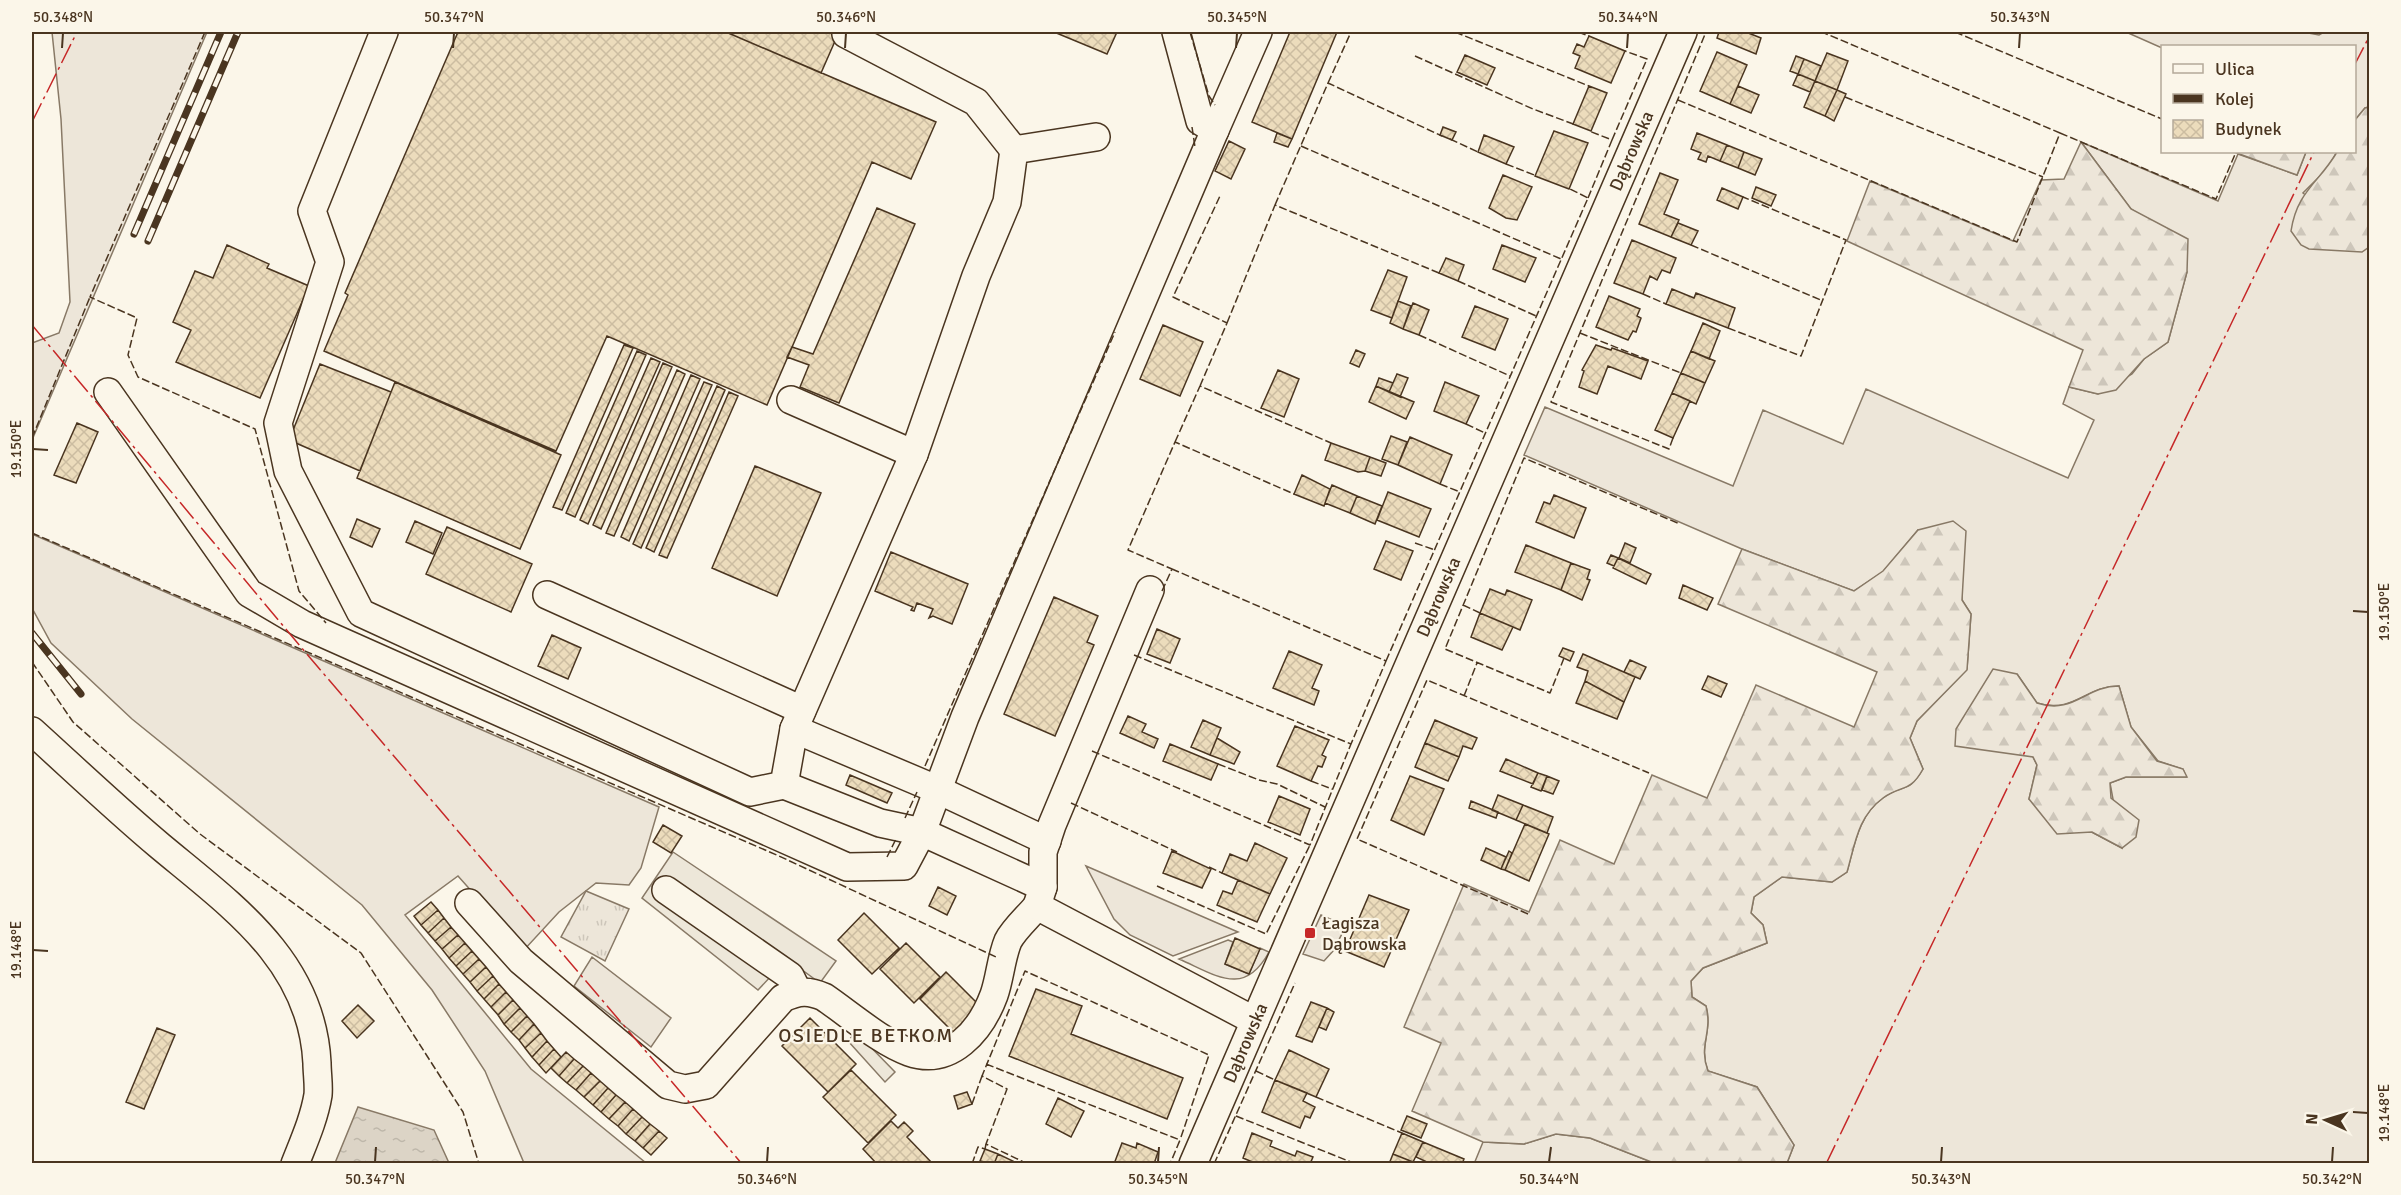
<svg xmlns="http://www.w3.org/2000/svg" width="2401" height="1195" font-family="Signika,sans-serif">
  <defs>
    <pattern id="forest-firs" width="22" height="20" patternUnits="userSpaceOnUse" patternTransform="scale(1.5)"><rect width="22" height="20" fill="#ede6d9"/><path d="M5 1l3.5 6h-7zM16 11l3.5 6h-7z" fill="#cdc6ba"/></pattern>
    <pattern id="park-tufts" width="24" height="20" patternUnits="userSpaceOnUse" patternTransform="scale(1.5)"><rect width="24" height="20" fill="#ede6d9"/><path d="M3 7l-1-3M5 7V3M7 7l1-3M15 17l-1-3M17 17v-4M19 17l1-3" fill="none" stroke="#cdc6ba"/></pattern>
    <pattern id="water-ripples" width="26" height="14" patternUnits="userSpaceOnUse" patternTransform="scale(1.5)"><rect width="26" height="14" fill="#dcd4c6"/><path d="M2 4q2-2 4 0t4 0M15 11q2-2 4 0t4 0" fill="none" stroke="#beb7aa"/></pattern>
    <pattern id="building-cross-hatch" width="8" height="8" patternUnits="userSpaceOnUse" patternTransform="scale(1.5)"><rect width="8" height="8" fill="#ecdcbc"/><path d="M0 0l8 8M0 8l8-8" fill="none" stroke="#ccbda1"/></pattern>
  </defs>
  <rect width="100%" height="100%" fill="#fbf6e9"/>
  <!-- grass -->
  <path fill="#ede6d9" stroke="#887966" stroke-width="1.5" fill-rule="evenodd" d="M52,32H207L32,440V343L59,333L70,302L61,119Z
    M2126,32H2303L2319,35L2324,32H2369V107L2365,108L2355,120L2354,46L2162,48Z
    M2081,142L2218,201L2238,154L2297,175L2306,152H2337L2327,169L2303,193L2369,246V1163H1787L1794,1145L1757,1087L1708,1071C1698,1045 1713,1033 1706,1006L1692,997L1691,981L1703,968L1767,943L1763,925L1751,913L1754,897L1782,877L1832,882L1847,872C1855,844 1858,816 1883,798C1901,784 1909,794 1923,769L1910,738L1917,721L1967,669L1971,614L1962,600V583L1918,530L1883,572L1854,591L1742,549L1524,455L1545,407L1733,486L1763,410L1843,444L1866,389L2068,478L2094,420L2063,404L2069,387L2098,394L2132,374L2144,359L2168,342L2187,272L2151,222L2131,209ZM2017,674L2037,703C2075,714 2085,686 2119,686L2131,727L2158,761L2183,769L2186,777H2126L2110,783L2122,848L2029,799L2037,765L2033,757Z
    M32,534L659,807L641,868L629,885L596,883L559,912L524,950L458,876L405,915L531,1069L646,1163H524L485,1071L432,990L362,905L132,719L51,643L32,608Z
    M1086,866L1238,932L1173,956L1130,935L1114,919Z
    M1321,915L1346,926L1333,951L1324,961L1303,954Z
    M1228,940L1233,942L1225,964L1249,974L1260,948L1269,952C1244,998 1216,975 1179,959Z
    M592,957L671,1018L651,1047L574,986Z
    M1556,1134L1590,1138L1654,1163L1474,1164L1483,1142L1524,1144Z"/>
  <!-- forest -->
  <path fill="url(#forest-firs)" stroke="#887966" stroke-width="1.5" d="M2369,107V247L2362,252L2309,249L2301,245L2291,231C2297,191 2319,183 2337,152H2354L2355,120L2365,108Z
    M2081,142L2131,209L2188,239L2187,272L2168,342L2144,359L2116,390L2098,394L2069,387L2083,350L1847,241L1870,181L2013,241L2041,180L2064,179Z
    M2234,152H2306L2297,175Z
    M1953,521L1966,531L1962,600L1971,614L1967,670L1917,721L1910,738L1923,769C1909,794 1902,784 1883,798C1858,816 1855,844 1847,872L1832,882L1782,877L1754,897L1751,913L1763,925L1767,943L1703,968L1691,981L1692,997L1706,1006C1713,1033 1698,1045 1708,1071L1757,1087L1794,1145L1787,1163H1654L1590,1138L1556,1134L1524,1144L1483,1142L1412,1111L1441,1043L1404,1027L1464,884L1529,912L1560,840L1614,864L1652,775L1707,798L1756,685L1854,727L1877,672L1718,604L1742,549L1854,591L1883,571L1918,530Z
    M1993,669L2017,674L2037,703C2074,715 2085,686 2119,686L2131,727L2157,761L2183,769L2187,777H2126L2110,783L2111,798L2139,820L2136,837L2122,848L2092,832L2057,834L2029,799L2037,765L2033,757L1955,746L1956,729Z"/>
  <!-- park -->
  <path fill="url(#park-tufts)" stroke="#887966" stroke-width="1.5" d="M586,891L629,909L605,961L561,937Z"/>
  <!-- parking -->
  <path fill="#ede7d9" stroke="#887966" stroke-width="1.5" d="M673,852L836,961L820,983L787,959L758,990L642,898Z
    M856,1032L895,1072L885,1082L848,1041Z"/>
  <!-- water -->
  <path fill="url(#water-ripples)" stroke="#887966" stroke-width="1.5" d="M358,1107L434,1130L449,1163H335Z"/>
  <!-- building -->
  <path fill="url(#building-cross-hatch)" stroke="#4a3520" stroke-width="1.5" d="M458,32H726L936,122L911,179L872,162L767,405L607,336L556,451L324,351L348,295L345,293Z
    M726,32H839L821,73Z
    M1054,32H1117L1107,54Z
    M1290,32H1337L1292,139L1252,122Z
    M1719,32H1746L1761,38L1756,54L1717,38Z
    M1589,36L1625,51L1611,83L1575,68L1580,56L1573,53L1577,44L1584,47Z
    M1717,52L1747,65L1730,104L1700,91Z
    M1827,53L1848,61L1837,90L1815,81Z
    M1465,55L1495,68L1487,85L1457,72Z
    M1796,56L1804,59L1798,74L1790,71Z
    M1804,59L1821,66L1815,81L1798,74Z
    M1798,74L1815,81L1810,92L1793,85Z
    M1815,81L1837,90L1825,116L1804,107Z
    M1589,86L1607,93L1591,131L1573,124Z
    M1738,86L1759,95L1751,113L1730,104Z
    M1837,90L1846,94L1834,121L1825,116Z
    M1443,127L1456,132L1452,140L1440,135Z
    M1554,131L1588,143L1569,189L1535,176Z
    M1277,133L1292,139L1288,147L1274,142Z
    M1697,133L1727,145L1720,161L1708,156L1706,162L1698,159L1701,153L1691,149Z
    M1484,135L1514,147L1506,164L1478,152Z
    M1229,141L1245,149L1231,179L1215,171Z
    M1727,145L1744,152L1738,168L1720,161Z
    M1744,152L1762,159L1755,175L1738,168Z
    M1660,173L1678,180L1664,214L1679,220L1671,237L1639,224Z
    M1503,175L1532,187L1517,220L1506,218L1489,208Z
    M1756,187L1776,195L1771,206L1752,198Z
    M1722,188L1743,197L1738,209L1717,200Z
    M877,208L915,224L839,403L800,387L809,365L787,357L792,347L813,354Z
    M1678,223L1698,231L1691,245L1671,237Z
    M1632,240L1676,258L1670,273L1662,270L1657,280L1650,276L1643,294L1614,283Z
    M227,245L269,264L267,268L309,286L260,398L176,362L191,330L173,322L195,271L213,278Z
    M1502,245L1536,258L1525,282L1493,269Z
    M1446,258L1464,265L1458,281L1439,273Z
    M1388,270L1407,277L1392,318L1371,310Z
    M1672,289L1694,298L1696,293L1735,308L1728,328L1666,304Z
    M1609,296L1640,309L1637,316L1641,318L1636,332L1633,331L1628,340L1596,327Z
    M1398,301L1411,306L1403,329L1390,323Z
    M1413,303L1429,310L1419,335L1403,329Z
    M1475,306L1508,319L1495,350L1462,337Z
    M1703,323L1720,331L1709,359L1691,351Z
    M1163,325L1203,342L1180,396L1140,379Z
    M624,345L633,348L562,510L553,507Z
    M1596,345L1611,350L1612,348L1648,361L1641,379L1608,366L1597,394L1579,387L1584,371L1582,370Z
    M1356,350L1365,354L1359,367L1350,363Z
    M637,351L646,355L575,517L566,513Z
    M1691,351L1715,361L1705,383L1681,373Z
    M651,358L660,362L588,524L580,520Z
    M663,363L672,367L601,529L593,525Z
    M320,364L391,392L360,471L289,440Z
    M677,370L685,374L614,536L606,533Z
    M1278,370L1299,379L1284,417L1261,408Z
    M1681,373L1705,383L1696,404L1672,393Z
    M1397,374L1408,378L1400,397L1389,392Z
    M691,375L700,379L629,541L621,537Z
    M1379,378L1393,383L1389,392L1376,386Z
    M395,382L561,455L520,549L357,478Z
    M704,382L712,385L641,548L633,544Z
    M1445,382L1479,396L1466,424L1434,411Z
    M717,386L725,390L654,552L646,548Z
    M1376,386L1414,402L1406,419L1369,402Z
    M729,392L738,396L667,558L659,555Z
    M1672,393L1690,401L1673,438L1655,430Z
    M77,423L98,432L76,483L54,475Z
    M1391,436L1407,442L1398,465L1382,459Z
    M1410,437L1452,455L1440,484L1398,465Z
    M1331,443L1370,457L1365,471L1358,472L1325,460Z
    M1370,457L1386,463L1381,476L1365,471Z
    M755,466L821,493L777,596L712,568Z
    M1302,475L1330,489L1324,506L1294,494Z
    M1332,485L1357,496L1350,513L1325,503Z
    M1388,492L1431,509L1419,537L1377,520Z
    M1554,495L1586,508L1574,538L1536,522L1544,502L1550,504Z
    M1357,496L1382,506L1375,524L1350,513Z
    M357,519L380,529L372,547L350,537Z
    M415,521L442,533L433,554L406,542Z
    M447,527L532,564L511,612L426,574Z
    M1386,541L1413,551L1401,580L1374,569Z
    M1625,543L1636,548L1630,563L1619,558Z
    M1526,545L1571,563L1561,590L1515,572Z
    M891,552L968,584L952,624L933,616L929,618L933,609L917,603L914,611L911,610L913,607L875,591Z
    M1611,555L1618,558L1614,566L1607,563Z
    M1618,558L1651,574L1646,584L1613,568Z
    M1571,563L1590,570L1587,579L1590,580L1582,600L1561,590Z
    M1683,585L1713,598L1707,610L1679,598Z
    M1490,589L1505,595L1507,590L1532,600L1520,630L1480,613Z
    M1054,597L1098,616L1087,642L1094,645L1055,736L1004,714Z
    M1480,613L1513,627L1502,650L1471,637Z
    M1157,629L1180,639L1170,663L1147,654Z
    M552,635L581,648L568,679L538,666Z
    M1563,648L1574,652L1570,661L1559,656Z
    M1289,651L1322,665L1312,688L1319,691L1314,705L1273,688Z
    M1583,654L1635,677L1624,702L1585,681L1588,671L1577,667Z
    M1630,660L1646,667L1640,679L1624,672Z
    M1708,676L1727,684L1721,697L1702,689Z
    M1585,681L1624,702L1617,719L1576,703Z
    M1128,716L1146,724L1142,732L1158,739L1154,748L1120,733Z
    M1203,720L1221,728L1210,755L1191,747Z
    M1435,720L1477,738L1472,749L1463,746L1459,757L1425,743Z
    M1295,726L1329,740L1322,755L1326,757L1322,767L1318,766L1311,781L1277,766Z
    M1217,738L1240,752L1234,764L1210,755Z
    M1425,743L1459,757L1448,781L1415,767Z
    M1170,744L1218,764L1211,780L1163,761Z
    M1506,759L1538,773L1533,784L1500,771Z
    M1538,773L1547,776L1541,791L1531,787Z
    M850,775L892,793L887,803L846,785Z
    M1410,776L1444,789L1424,835L1391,820Z
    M1547,776L1559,781L1553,794L1542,790Z
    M1498,795L1523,805L1516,820L1492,810Z
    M1279,796L1310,809L1300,835L1268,822Z
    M1471,801L1498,812L1496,818L1469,808Z
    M1523,805L1553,817L1547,833L1516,820Z
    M1525,824L1549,834L1529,881L1505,870Z
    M663,825L682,836L671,853L653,842Z
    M1255,843L1287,858L1270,894L1222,873L1230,854L1247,861Z
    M1486,848L1506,857L1501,869L1481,860Z
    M1172,851L1211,869L1202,888L1163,873Z
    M1509,851L1512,853L1505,870L1501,869Z
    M1238,880L1270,894L1257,922L1217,905L1223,891L1232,894Z
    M938,887L956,896L947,915L929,906Z
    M1369,895L1409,910L1384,967L1345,951Z
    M431,902L438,910L421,925L414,916Z
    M438,910L444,918L428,933L421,925Z
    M864,913L899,948L872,974L838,940Z
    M444,918L451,927L435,941L428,933Z
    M451,927L458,935L442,949L435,941Z
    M458,935L465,943L449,958L442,949Z
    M1235,938L1260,949L1249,974L1225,964Z
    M465,943L472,951L456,966L449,958Z
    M906,943L940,977L914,1003L880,969Z
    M472,951L479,959L463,974L456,966Z
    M479,959L486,967L470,982L463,974Z
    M486,967L493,976L477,991L470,982Z
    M946,972L981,1007L954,1033L920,999Z
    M493,976L499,984L484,999L477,991Z
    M499,984L506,992L491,1007L484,999Z
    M1036,989L1082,1006L1071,1034L1183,1078L1167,1119L1009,1056Z
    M506,992L513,1000L498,1015L491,1007Z
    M513,1000L520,1008L504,1024L498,1015Z
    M1311,1002L1327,1008L1312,1042L1296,1036Z
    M358,1005L374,1021L357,1038L342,1021Z
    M520,1008L527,1016L511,1032L504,1024Z
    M1327,1008L1334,1012L1326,1030L1319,1027Z
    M527,1016L534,1024L519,1040L511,1032Z
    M810,1018L856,1064L828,1092L782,1046Z
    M534,1024L541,1033L525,1048L519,1040Z
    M157,1028L175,1035L144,1109L126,1102Z
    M541,1033L547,1041L532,1057L525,1048Z
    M547,1041L554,1049L539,1065L532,1057Z
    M554,1049L561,1057L546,1073L539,1065Z
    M1289,1050L1329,1069L1316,1097L1275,1080Z
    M566,1052L574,1059L559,1076L551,1068Z
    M574,1059L583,1066L567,1083L559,1076Z
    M583,1066L591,1073L576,1090L567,1083Z
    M851,1070L896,1115L868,1143L823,1097Z
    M591,1073L600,1081L584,1097L576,1090Z
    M1275,1080L1307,1093L1303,1101L1315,1107L1310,1118L1305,1116L1300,1128L1262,1112Z
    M600,1081L608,1088L593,1105L584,1097Z
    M608,1088L616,1095L601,1112L593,1105Z
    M967,1092L972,1104L958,1109L954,1096Z
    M616,1095L625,1102L609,1119L601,1112Z
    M1058,1098L1084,1111L1071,1137L1046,1124Z
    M625,1102L633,1109L618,1126L609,1119Z
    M633,1109L642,1117L626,1134L618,1126Z
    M1407,1116L1427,1124L1421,1138L1401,1130Z
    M642,1117L650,1124L635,1141L626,1134Z
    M891,1121L898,1128L904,1122L913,1131L907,1137L933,1164H877L863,1149Z
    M650,1124L659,1131L643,1148L635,1141Z
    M659,1131L667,1138L651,1155L643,1148Z
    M1252,1133L1272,1141L1270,1146L1295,1156L1297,1151L1313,1157L1310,1164H1257L1243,1158Z
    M1402,1133L1423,1142L1413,1162L1393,1154Z
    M1423,1142L1464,1159L1462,1164H1431L1416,1157Z
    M1122,1143L1136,1148L1137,1143L1158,1152L1154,1164H1114Z
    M985,1149L998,1154L994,1164L980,1161Z
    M998,1154L1019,1164H994Z
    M1393,1154L1413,1162L1389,1164Z"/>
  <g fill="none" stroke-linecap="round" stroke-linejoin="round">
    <!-- minor casing -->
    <g stroke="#4a3520" stroke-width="30">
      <g id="minor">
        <path d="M384,32L312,211L330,262L278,423L288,471L361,613L750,792L784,785L794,729L914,454L976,276L1007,202L1014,150L1096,137"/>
        <path d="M846,34L976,102L1014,150"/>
        <path d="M1215,130L1258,32"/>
        <path d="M108,392L249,593L302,624L847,867L904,866L922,832L965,717L1215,130L1200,121L1176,32"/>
        <path d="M791,400L914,454"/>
        <path d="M547,595L802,710"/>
        <path d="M794,729L936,789L1047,841"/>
        <path d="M32,731C74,769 116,809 160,846C232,906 312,961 317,1063C317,1073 319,1085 318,1095C314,1119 304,1141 295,1164"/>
        <path d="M784,785L880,823L922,832L1043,887"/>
        <path d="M666,890L790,976L798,992"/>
        <path d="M469,903L521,961L668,1085L685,1089L706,1085L783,998C799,991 808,990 824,997C849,1014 881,1042 909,1052C951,1067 981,1030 994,995C1000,978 1001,958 1008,941C1014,929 1029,916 1037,906L1255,1021"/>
        <path d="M1037,906L1043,887V852L1052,825L1150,590"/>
        <path id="s1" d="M1193,1164L1683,32"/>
      </g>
    </g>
    <!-- minor -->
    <use href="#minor" stroke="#fbf6e9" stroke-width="27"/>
    <!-- rail casing -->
    <g stroke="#4a3520" stroke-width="7">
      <path id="rail" d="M134,234L221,32
        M148,241L238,32
        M32,633L81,694"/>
    </g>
    <!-- rail -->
    <use href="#rail" stroke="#fbf6e9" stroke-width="4.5" stroke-dasharray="14" stroke-linecap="butt"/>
    <!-- fence -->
    <path stroke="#4a3520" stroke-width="1.5" stroke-dasharray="8 3" stroke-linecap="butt" d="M205,32L90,297L137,318L128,355L138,377L255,429L299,591L326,623
      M1190,32L1209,96L1215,105
      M1455,32L1589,86
      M1578,32L1589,36
      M1955,32L2162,119
      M1415,56L1533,109L1576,125
      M1328,83L1351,32
      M1845,97L2043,177
      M1678,100L2017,242L2060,133L1822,32
      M1192,127L1195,147
      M2060,133L2216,199L2236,152
      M1450,139L1478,152
      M1612,140L1647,59L1625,51
      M1301,146L1561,259
      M1506,164L1537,176
      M1588,198L1612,140L1589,131
      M1275,205L1328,83L1442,136
      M1691,245L1823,301
      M1458,281L1536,316
      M1643,294L1666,304
      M1227,323L1275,205L1439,273
      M1728,328L1801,356L1846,240L1743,197
      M1580,333L1681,373
      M1419,335L1510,376
      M1200,386L1227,323L1173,297L1220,196
      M1466,424L1485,433
      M32,438L90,297
      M1673,438L1669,449L1551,402L1706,32
      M1175,442L1200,386L1331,443
      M1440,484L1460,492
      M32,533L779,856L996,957
      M1415,543L1435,550
      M1162,591L1172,569L1128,550L1175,442L1294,494
      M1463,605L1480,613
      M1134,655L1351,744L1386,661L1172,569
      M1564,658L1550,693L1445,649L1524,458L1680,524
      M1386,661L1588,198L1568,188
      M32,662L73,722L200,834L361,953L463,1112L479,1164
      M1464,696L1477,663
      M1092,751L1310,845L1351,744
      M1218,764L1259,780L1277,784L1325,807
      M925,766L1115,332
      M1311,781L1332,789
      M1071,803L1177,852
      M905,818L917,792
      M887,857L896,839
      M1209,867L1222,873
      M1157,886L1266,934L1310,845
      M1528,914L1357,839L1427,680L1649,773
      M986,1064L1180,1140L1170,1164
      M1256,1071L1275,1080
      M1316,1097L1402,1133
      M972,1104L982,1076
      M1236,1116L1356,1164
      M972,1164L978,1147L985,1149L986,1144
      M1028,1164L986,1144L1007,1089L982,1076L1025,971L1209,1055L1180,1140
      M1214,1164L1295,983"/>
    <!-- power -->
    <path stroke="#c62828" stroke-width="1.5" stroke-dasharray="21 4.5 3 4.5" stroke-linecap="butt" d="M2354,66L2370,35
      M32,122L77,32
      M32,325L300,646L742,1164
      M1826,1164L2314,152"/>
  </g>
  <!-- ticks -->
  <path fill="none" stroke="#4a3520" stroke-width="2" d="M62,48L63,33M453,48L454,33M845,48L846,33M1236,48L1237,33M1627,48L1628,33M2019,48L2020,33M33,449L48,450M2353,611L2368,612M33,950L48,951M2353,1112L2368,1113M375,1162L376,1147M767,1162L768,1147M1158,1162L1159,1147M1549,1162L1551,1147M1941,1162L1942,1147M2332,1162L2333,1147"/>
  <!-- markers -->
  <rect fill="#c62828" stroke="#fbf6e9" stroke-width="2" x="1304" y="927" width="12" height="12" rx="3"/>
  <g text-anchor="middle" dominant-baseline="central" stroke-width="4.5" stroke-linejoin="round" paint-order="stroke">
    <!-- street labels -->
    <g font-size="18" fill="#4a3520" stroke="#fbf6e9">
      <text stroke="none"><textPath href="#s1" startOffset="1104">Dąbrowska</textPath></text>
      <text stroke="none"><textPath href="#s1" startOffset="618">Dąbrowska</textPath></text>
      <text stroke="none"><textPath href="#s1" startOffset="132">Dąbrowska</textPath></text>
    </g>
    <!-- poi labels -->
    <g font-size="18" fill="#4a3520" stroke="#fbf6e9" text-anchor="start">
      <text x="1322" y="923">Łagisza<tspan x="1322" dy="21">Dąbrowska</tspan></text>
    </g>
    <!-- neighbourhood labels -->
    <g font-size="20" letter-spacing="1.5" fill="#4a3520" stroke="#fbf6e9">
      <text x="866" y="1035">OSIEDLE BETKOM</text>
    </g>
  </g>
  <!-- border -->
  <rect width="2401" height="1195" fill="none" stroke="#fbf6e9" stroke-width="66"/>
  <!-- legend -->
  <rect x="2161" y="45" width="195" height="108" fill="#fbf6e9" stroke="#b4a999" stroke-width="1.5"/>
  <rect x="2173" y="64" width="30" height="9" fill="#fbf6e9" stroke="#b4a999" stroke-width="1.5"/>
  <text x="2215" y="75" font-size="18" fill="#4a3520">Ulica</text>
  <rect x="2173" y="94" width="30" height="9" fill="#4a3520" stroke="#b4a999" stroke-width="1.5"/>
  <text x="2215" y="105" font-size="18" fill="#4a3520">Kolej</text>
  <rect x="2173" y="120" width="30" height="18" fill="url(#building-cross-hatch)" stroke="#b4a999" stroke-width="1.5"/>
  <text x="2215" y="135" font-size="18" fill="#4a3520">Budynek</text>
  <!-- north arrow -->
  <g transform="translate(2326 1120) rotate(274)" stroke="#fbf6e9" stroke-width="4.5" paint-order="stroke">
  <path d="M0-4.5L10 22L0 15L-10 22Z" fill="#4a3520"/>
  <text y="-9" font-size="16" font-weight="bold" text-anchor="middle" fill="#4a3520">N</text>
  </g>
  <rect x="33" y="33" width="2335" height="1129" fill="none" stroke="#4a3520" stroke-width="2"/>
  <g font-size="15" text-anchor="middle" fill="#4a3520">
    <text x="63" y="22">50.348°N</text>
    <text x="454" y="22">50.347°N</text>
    <text x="846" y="22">50.346°N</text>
    <text x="1237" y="22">50.345°N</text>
    <text x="1628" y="22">50.344°N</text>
    <text x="2020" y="22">50.343°N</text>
    <text transform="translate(16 449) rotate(-90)" y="5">19.150°E</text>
    <text transform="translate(2384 612) rotate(-90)" y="5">19.150°E</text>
    <text transform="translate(16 950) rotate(-90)" y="5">19.148°E</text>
    <text transform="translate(2384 1113) rotate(-90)" y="5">19.148°E</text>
    <text x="375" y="1184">50.347°N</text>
    <text x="767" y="1184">50.346°N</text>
    <text x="1158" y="1184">50.345°N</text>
    <text x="1549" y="1184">50.344°N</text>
    <text x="1941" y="1184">50.343°N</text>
    <text x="2332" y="1184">50.342°N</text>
  </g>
</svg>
